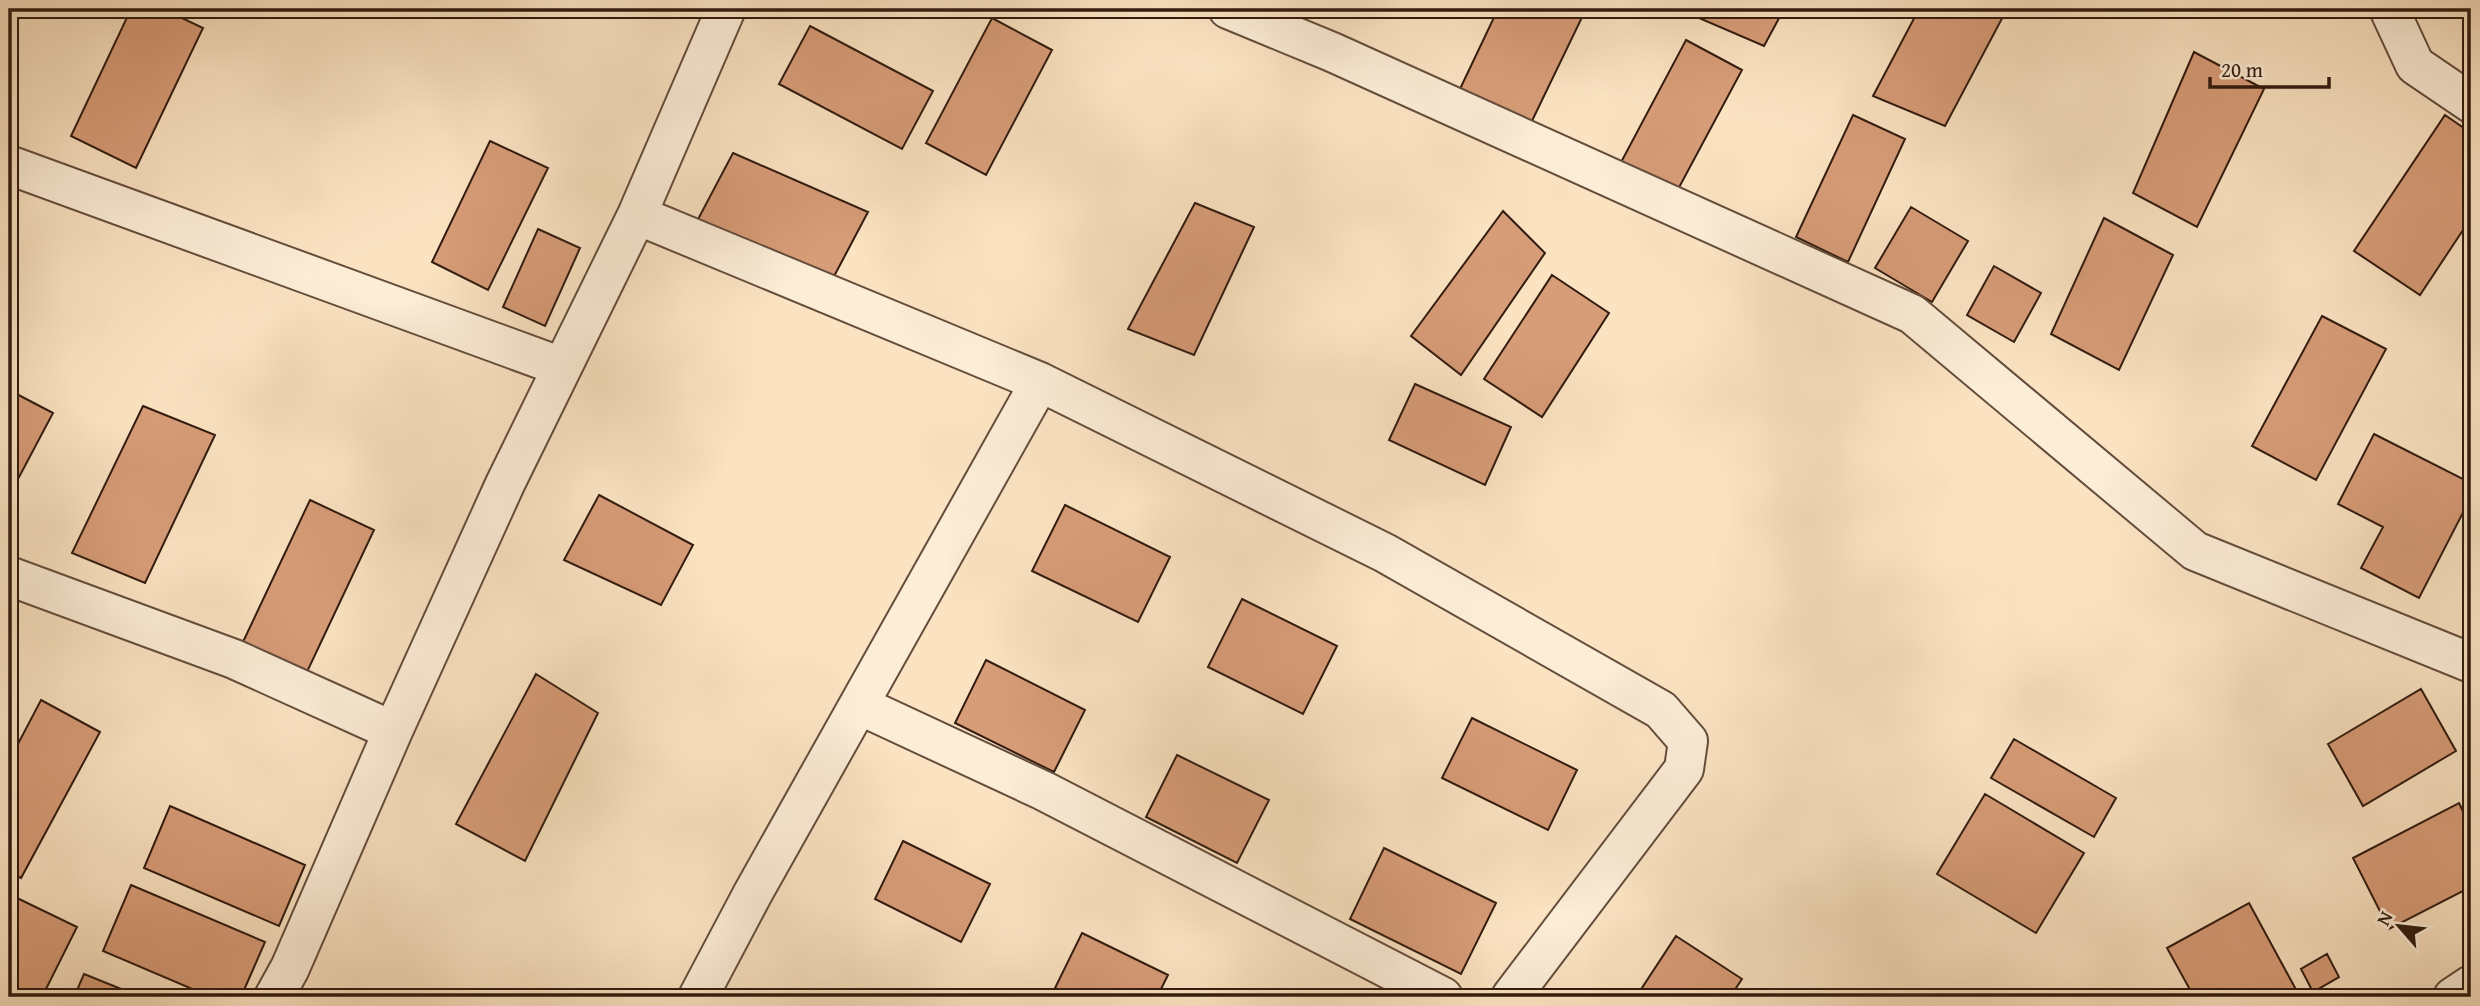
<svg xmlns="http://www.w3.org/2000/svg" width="2480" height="1006" font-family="'Gentium Book Plus',serif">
  <rect width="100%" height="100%" fill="#fbe3c2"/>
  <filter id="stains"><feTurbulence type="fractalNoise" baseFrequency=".00286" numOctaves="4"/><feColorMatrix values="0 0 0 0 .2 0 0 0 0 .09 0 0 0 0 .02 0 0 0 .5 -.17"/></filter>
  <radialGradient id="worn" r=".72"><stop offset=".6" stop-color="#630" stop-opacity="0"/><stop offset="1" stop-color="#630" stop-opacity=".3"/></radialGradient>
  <!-- building -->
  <path fill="#d79c78" stroke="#321b0f" stroke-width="2" d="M131,9H163L203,28L136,168L71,136Z
    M1498,9H1586L1531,123L1459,91Z
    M1695,9H1784L1764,46L1692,15Z
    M1919,9H2007L1945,126L1873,96Z
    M992,18L1052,50L986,175L926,143Z
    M810,26L933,91L902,149L779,84Z
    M1686,40L1742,70L1675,195L1619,166Z
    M2194,52L2264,89L2197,227L2133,193Z
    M1853,115L1905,139L1848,262L1796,237Z
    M2445,115L2471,133V218L2420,295L2354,251Z
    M490,141L548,168L488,290L432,262Z
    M733,153L868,212L831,282L696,223Z
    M1195,203L1254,227L1194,355L1128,329Z
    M1911,207L1968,241L1932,302L1875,268Z
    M1503,211L1545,253L1461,375L1411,336Z
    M2104,218L2173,255L2119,370L2051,334Z
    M538,229L580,248L545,326L503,307Z
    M1994,266L2041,293L2014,342L1967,315Z
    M1552,275L1609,313L1542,417L1484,379Z
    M2322,316L2386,349L2316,480L2252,446Z
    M1415,384L1511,427L1485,485L1389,440Z
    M9,390L53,413L9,496Z
    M143,406L215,435L145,583L72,553Z
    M2374,434L2471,483V497L2419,598L2361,568L2383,527L2338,504Z
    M599,495L693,545L661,605L564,560Z
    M310,500L374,530L306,674L242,644Z
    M1065,505L1170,557L1138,622L1032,571Z
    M1242,599L1337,646L1303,714L1208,667Z
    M986,660L1085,710L1054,772L955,723Z
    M536,674L598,713L525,861L456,824Z
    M2421,689L2456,751L2363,806L2328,744Z
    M41,700L100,732L21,878L9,871V761Z
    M1472,718L1577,770L1548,830L1442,778Z
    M2014,739L2116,798L2094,837L1991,778Z
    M1177,755L1269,800L1237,863L1146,817Z
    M1985,794L2084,853L2036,933L1937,874Z
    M2459,803L2471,828V887L2389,929L2353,858Z
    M170,806L305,865L279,926L144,868Z
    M903,841L990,884L961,942L875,899Z
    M1384,848L1496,903L1461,974L1350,919Z
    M131,885L265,942L241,997H211L103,951Z
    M17,898L77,927L42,997H9V914Z
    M2249,903L2300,997H2194L2167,948Z
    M1082,933L1168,975L1157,997H1074L1055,988Z
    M1676,936L1742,979L1730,997H1636Z
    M2327,954L2339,977L2313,992L2301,969Z
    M84,974L141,997H74Z"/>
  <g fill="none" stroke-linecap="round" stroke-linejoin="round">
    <!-- minor casing -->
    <g stroke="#644d3c" stroke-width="42">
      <path id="minor" d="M1228,9L1332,52L1912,314L2195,551L2471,663
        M2389,9L2415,65L2471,103
        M9,165L562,367
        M637,215L1040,382L1385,553L1661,710L1688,741L1684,769L1511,997
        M9,576L234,659L393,731
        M859,705L1044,791L1443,997
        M274,997L290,968L393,731L505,484L637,215L726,9
        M698,997L753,893L1040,382
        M2453,997L2471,985"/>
    </g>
    <!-- minor -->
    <use href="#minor" stroke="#fcedd7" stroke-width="38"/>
  </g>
  <!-- margin -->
  <rect width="2480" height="1006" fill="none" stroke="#fbe3c2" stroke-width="35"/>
  <rect x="10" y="10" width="2459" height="985" fill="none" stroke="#321b0f" stroke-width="3.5"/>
  <rect x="18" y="18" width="2445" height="971" fill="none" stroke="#321b0f" stroke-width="2"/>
  <!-- north arrow -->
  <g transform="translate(2399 926) rotate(298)" stroke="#fcedd7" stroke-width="5" paint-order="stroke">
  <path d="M0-5L12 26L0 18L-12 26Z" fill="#321b0f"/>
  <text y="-10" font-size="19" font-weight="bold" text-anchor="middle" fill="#321b0f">N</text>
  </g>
  <!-- scale -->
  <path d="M2210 77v10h119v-10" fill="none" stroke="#321b0f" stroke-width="3.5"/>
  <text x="2221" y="77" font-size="21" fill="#321b0f" stroke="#fcedd7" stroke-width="5" paint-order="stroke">20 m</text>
  <rect width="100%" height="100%" filter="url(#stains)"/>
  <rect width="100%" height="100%" fill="url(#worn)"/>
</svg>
